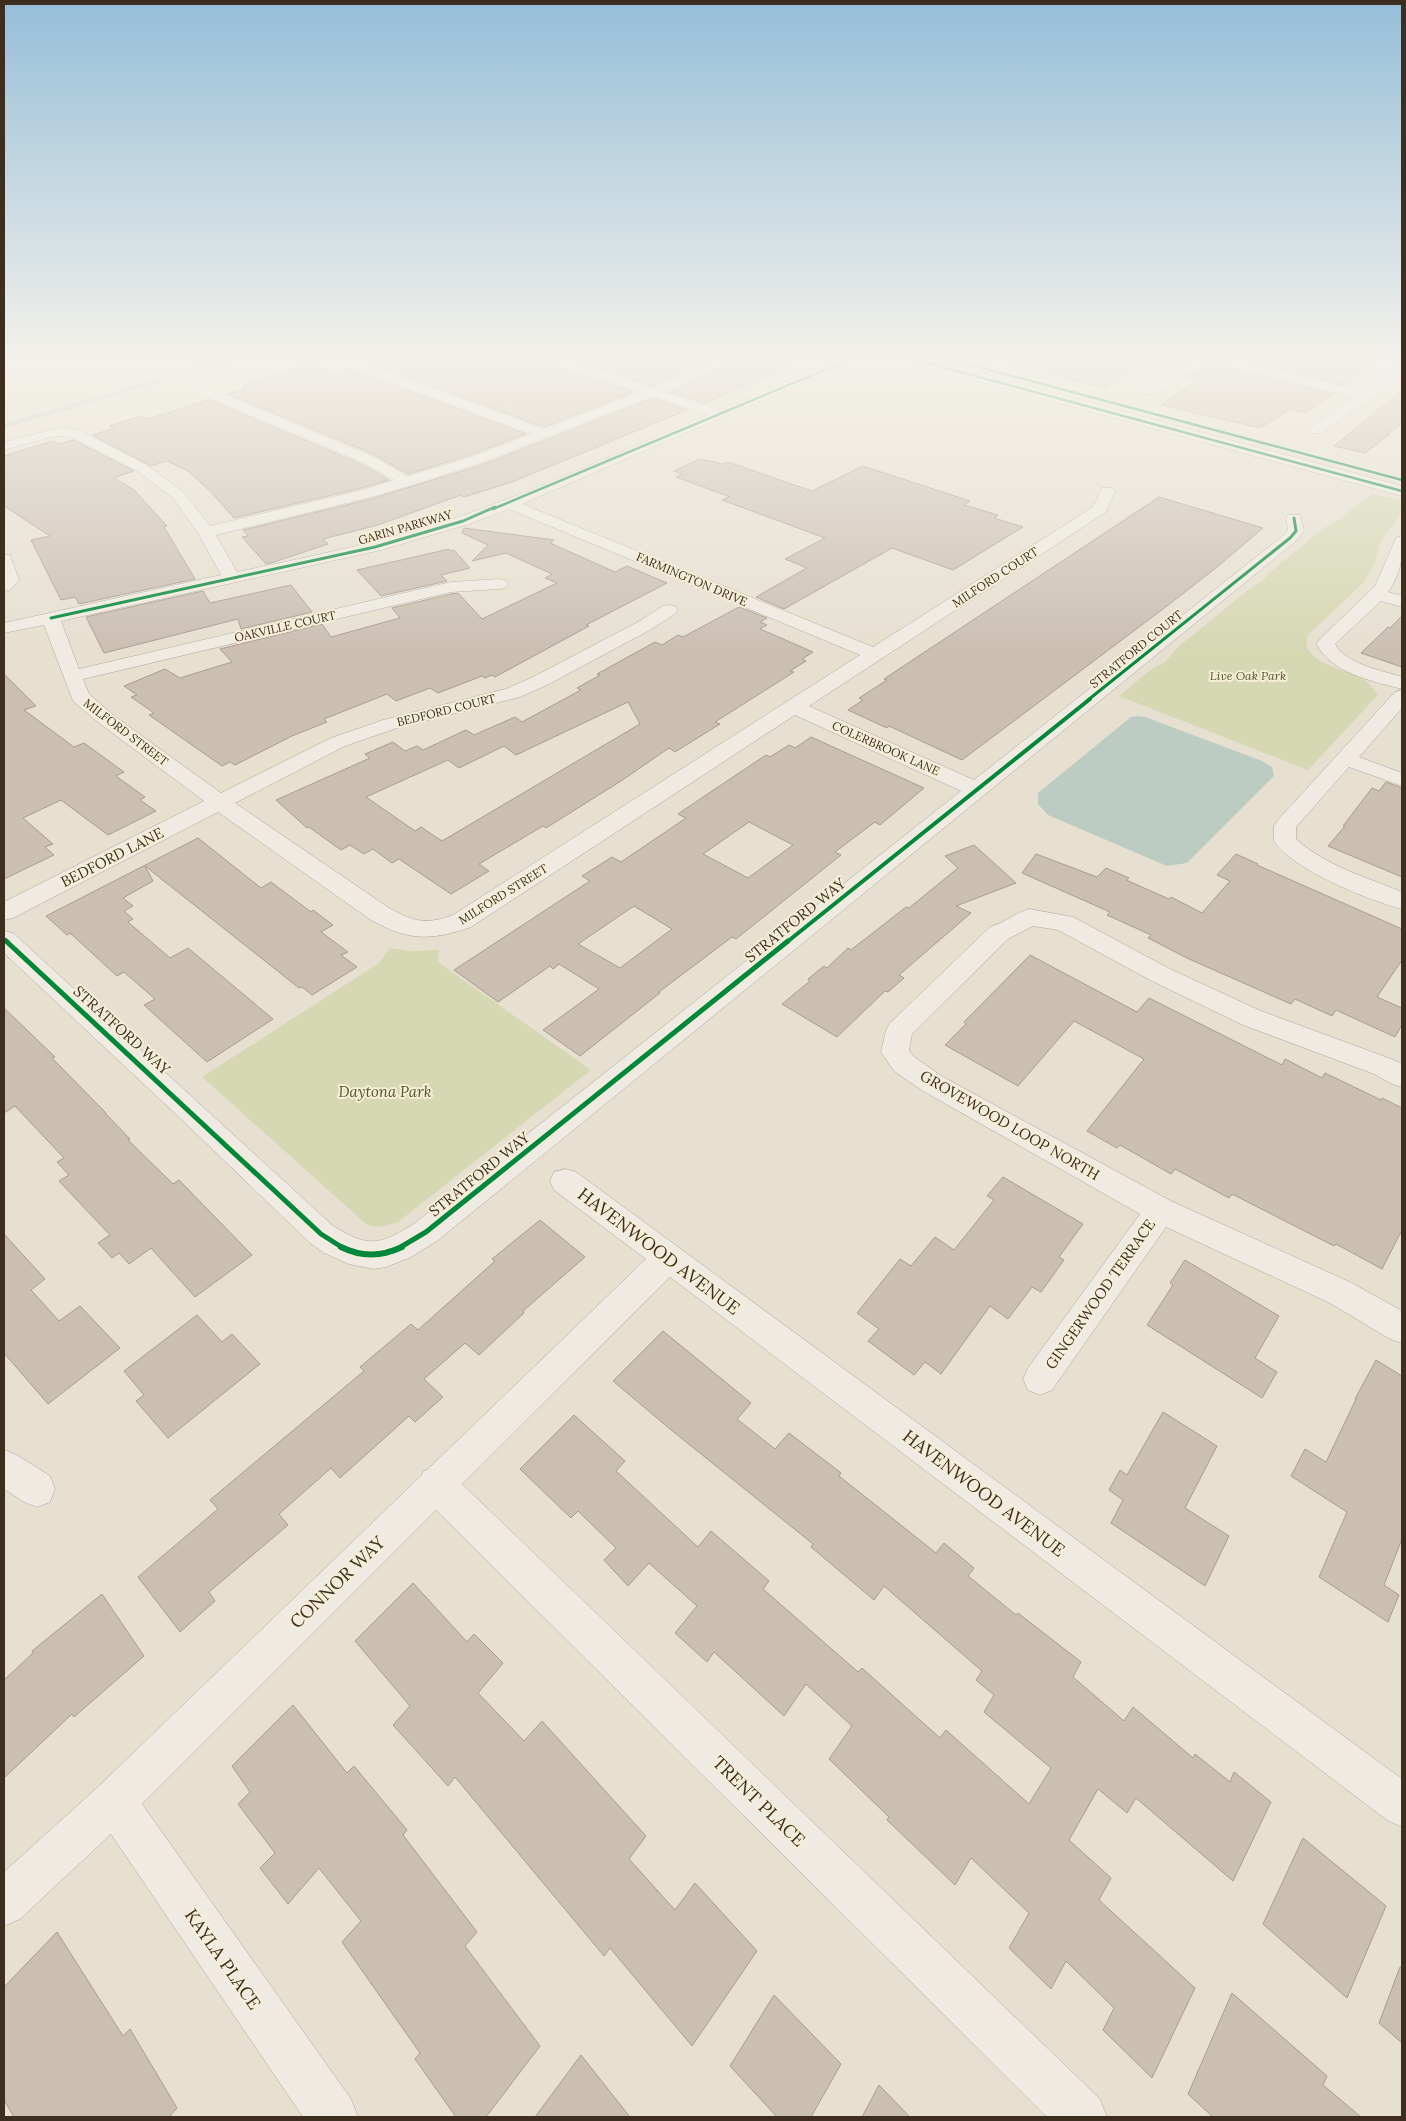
<svg xmlns="http://www.w3.org/2000/svg" width="1406" height="2121" font-family="Lora,serif">
  <rect width="100%" height="100%" fill="#e7e0d1"/>
  <!-- green -->
  <path fill="#d6d7b3" d="M1371,494L1402,500V513L1381,540L1374,566L1364,582L1309,634C1295,663 1351,670 1364,680C1369,683 1374,690 1378,695L1308,770L1119,696L1153,668L1165,662L1177,648L1249,589L1266,578L1269,573L1321,530L1341,518Z
    M390,948L409,951L439,950L438,962L591,1070L398,1222C386,1226 378,1229 366,1224L202,1077L379,963Z"/>
  <!-- water -->
  <path fill="#bcccc2" d="M1137,716L1145,717L1262,761L1272,767L1274,776L1187,863L1167,866L1048,815L1038,804V793L1131,717Z"/>
  <g fill="none" stroke-linecap="round" stroke-linejoin="round">
    <!-- stream -->
    <path stroke="#bcccc2" stroke-width="4" d="M4,426L243,356"/>
  </g>
  <!-- building -->
  <path fill="#cbbfb2" stroke="#a89c90" fill-rule="evenodd" d="M390,356H416L438,363L458,356H535L538,361L634,392L544,427L369,363Z
    M563,356H721L652,386Z
    M745,356H758L791,366L705,403L670,392Z
    M1009,356H1193L1194,358L1168,373L1143,367L1102,388L1008,363Z
    M1227,356H1382L1345,385Z
    M311,364L332,373L350,369L526,434L470,455L408,474L373,454L228,394L245,389L241,388L247,386L243,385Z
    M1209,364L1333,394L1305,413L1290,409L1260,428L1161,405L1199,380L1186,377Z
    M1402,391V423L1387,435H1389L1365,453L1334,446Z
    M653,398L687,410L512,482L464,497L461,495L378,525L323,539L328,544L274,562L266,564L242,537L248,536L243,530L371,499L482,465Z
    M209,400L361,464L389,480L362,488L234,518L211,492L188,471L167,461L151,466L92,435L115,428L110,426L141,416L147,419Z
    M73,440L134,471L114,478L134,490L167,526L164,527L195,579L79,604L75,597L61,600L31,540L50,536L4,506V456L53,441L60,444Z
    M700,459L723,464L728,462L812,491L863,466L970,501L964,505L998,515L994,518L1023,527L953,570L892,548L784,609L756,597L807,568L785,559L825,538L722,500L730,497L676,477L682,474L674,471Z
    M1159,497L1263,528L1217,567L1167,606L962,760L889,726L887,728L848,710L863,700L859,698L887,680L884,679Z
    M464,528L554,540L550,543L615,572L627,566L667,583L586,625L589,626L495,677L492,675L485,678L482,676L438,693L430,688L396,701L387,694L324,719L327,722L292,736L235,765L230,762L222,766L149,715L154,713L131,697L137,695L124,686L165,669L180,678L232,662L220,649L322,624L331,637L400,618L392,608L451,594L458,593L482,619L557,583L545,578L552,574L506,553L472,561L488,545L462,533Z
    M449,549L451,551L454,550L470,568L441,575L447,581L381,596L357,570Z
    M291,585L312,612L241,629L238,619L104,653L86,617L203,591L210,603Z
    M739,607L767,618L760,622L767,625L760,629L813,652L802,659L806,661L790,671L794,672L715,722L720,724L675,752L669,748L621,781L546,828L543,826L479,864L489,871L451,894L399,859L392,863L373,849L364,854L350,845L341,850L309,827L307,828L276,800L370,758L365,754L393,742L405,751L417,746L423,750L466,730L474,735L515,717L522,722L581,690L577,688L600,675L597,674L655,642L662,645L678,635L683,637ZM628,702L640,724L442,841L421,827L415,831L366,797L448,760L459,768L504,746L516,755Z
    M1402,616V667L1361,653L1388,627L1390,628Z
    M4,674L36,706L24,710L74,747L84,743L124,772L116,776L145,797L140,800L156,811L108,835L61,800L23,818L53,844L45,847L54,855L4,879Z
    M811,737L924,788L880,825L875,822L835,852L841,855L736,939L732,937L659,992L660,993L580,1056L543,1030L599,989L559,964L553,969L550,966L498,1002L454,970L590,881L582,876L612,857L621,862L686,818L678,814L709,793L766,755L770,757L789,745L795,748ZM749,822L793,845L748,878L703,854ZM634,906L672,929L620,968L578,944Z
    M1386,782L1402,788V877L1328,846L1345,826H1343L1372,788L1379,791Z
    M198,838L261,888L271,882L311,912L313,910L333,925L321,932L348,952L341,955L357,967L312,995L302,987L299,988L145,866L153,881L123,898L133,906L124,911L133,919L128,922L170,958L188,948L273,1019L207,1062L144,1005L155,999L124,972L117,976L70,933L67,935L46,916Z
    M974,845L1016,883L956,906L971,913L899,975L904,978L888,992L885,991L837,1037L782,1004L810,981L808,979L824,966L827,968L848,948L851,950L906,907L909,908L958,868L945,856Z
    M1036,854L1097,877L1106,868L1129,878L1126,880L1169,899L1171,897L1202,913L1230,881L1217,875L1236,854L1258,864L1257,865L1402,929V960L1377,997L1402,1008V1025L1395,1037L1336,1010L1332,1016L1295,999L1291,1004L1189,959L1148,938L1151,935L1107,915L1110,912L1022,873Z
    M1030,955L1137,1012L1149,998L1282,1065L1285,1059L1322,1078L1325,1073L1381,1100L1382,1098L1402,1108V1230L1382,1269L1336,1244L1334,1246L1232,1194L1229,1198L1175,1169L1171,1174L1120,1145L1117,1148L1087,1131L1144,1059L1074,1021L1018,1086L945,1045L966,1024L964,1022Z
    M4,1008L55,1057L52,1058L106,1113H105L130,1139L128,1140L173,1184L179,1180L252,1255L195,1297L151,1248L129,1264L119,1253L112,1258L98,1243L110,1235L59,1181L69,1175L57,1162L64,1158L15,1106L4,1113Z
    M1003,1177L1083,1224L1059,1257L1064,1260L1041,1292L1032,1287L1008,1319L990,1306L941,1374L925,1362L914,1375L868,1341L879,1329L857,1313L900,1259L911,1266L935,1237L954,1250L994,1200L987,1196Z
    M540,1220L585,1257L523,1311L524,1313L479,1355L465,1343L424,1379L443,1397L415,1422L409,1416L340,1478L331,1468L279,1514L288,1525L209,1592L215,1601L180,1632L138,1577L218,1509L210,1500L364,1371L360,1367L411,1324L418,1330L495,1261L492,1259Z
    M4,1234L45,1279L31,1290L59,1321L80,1306L120,1348L48,1404L4,1353Z
    M1185,1260L1279,1316L1255,1358L1277,1372L1262,1398L1147,1325L1173,1285L1170,1283Z
    M197,1315L222,1342L232,1334L260,1364L168,1438L136,1401L144,1395L124,1371Z
    M663,1331L751,1403L737,1419L775,1449L789,1433L841,1473L839,1476L936,1553L944,1543L974,1568L968,1576L1016,1615L1018,1613L1081,1662L1073,1677L1124,1721L1133,1707L1193,1758L1195,1754L1230,1782L1234,1772L1271,1802L1233,1881L1136,1798L1127,1813L1098,1789L1069,1840L1111,1878L1099,1900L1195,1988L1152,2078L1103,2030L1114,2008L1066,1961L1051,1989L1009,1948L1029,1913L971,1858L955,1885L887,1820L889,1817L829,1759L852,1726L806,1684L784,1716L714,1652L707,1662L675,1633L697,1606L649,1563L628,1586L604,1560L616,1548L578,1511L571,1518L520,1469L574,1415L625,1461L616,1471L698,1547L711,1531L769,1581L763,1589L858,1672L862,1668L940,1738L946,1730L1029,1804L1051,1768L984,1712L994,1695L976,1680L982,1671L884,1586L874,1600L811,1547L813,1544L670,1429L613,1381Z
    M1376,1360L1402,1376V1539L1384,1585L1399,1595L1388,1622L1319,1577L1347,1512L1291,1476L1305,1449L1326,1462L1356,1399H1355Z
    M1163,1412L1217,1446L1185,1508L1229,1536L1205,1586L1111,1523L1123,1500L1109,1490L1120,1470L1127,1475Z
    M413,1583L467,1642L474,1634L503,1663L478,1693L524,1741L542,1721L646,1836L629,1859L675,1910L695,1883L757,1951L692,2046L610,1948L604,1956L455,1777L448,1786L393,1725L410,1706L355,1641Z
    M102,1594L144,1656L74,1717L72,1714L4,1778V1680L33,1653L32,1651Z
    M293,1705L347,1773L354,1766L407,1830L403,1835L477,1932L465,1946L540,2046L486,2117H456L415,2059L420,2053L342,1942L361,1921L319,1868L288,1904L260,1868L275,1853L238,1804L250,1792L232,1766Z
    M1303,1838L1386,1906L1347,1998L1263,1924Z
    M57,1932L123,2036L130,2029L177,2108L169,2117H14L4,2100V1987Z
    M1400,1967H1402V2043L1379,2023Z
    M1232,1993L1327,2076L1323,2085L1361,2117H1213L1188,2094Z
    M774,1995L841,2064L811,2117H777L730,2066Z
    M581,2055L630,2117H535Z
    M879,2085L910,2117H862Z"/>
  <g fill="none" stroke-linecap="round" stroke-linejoin="round">
    <!-- minor casing -->
    <g stroke="#ada599" stroke-width="1">
      <path id="minor" d="M327,356H345L544,429L640,392L539,359L537,356H556L652,388L726,356H743L665,392L720,410L847,356H864L522,504L873,647L1093,507L1102,488H1112L1115,491L1106,512L809,706L974,780L1284,535L1288,530L1286,518L1288,515H1300L1304,531L1296,541L437,1241L409,1258L386,1267L374,1269L349,1264L324,1253L310,1243L181,1119L4,953V931L13,933L332,1225C368,1249 380,1245 415,1223L961,791L795,715L471,927C430,941 409,941 371,920L218,812L13,918L4,920V902L204,801L99,723L73,701L44,625L4,633V623L221,575L198,533L173,498L137,471L71,437L58,436L43,439L4,450V442L58,428L79,430L147,465L183,492L210,526L362,490L394,480L362,462L194,392L192,389L194,386H204L372,456L408,476L471,457L531,434L329,359ZM653,396L708,415C625,449 543,488 458,517C386,542 311,556 237,572L216,535L371,497L413,485L481,463ZM509,509L860,655L453,915C426,925 414,922 389,908L235,803L345,746L397,728L520,697L547,685L650,630L675,614L678,610L675,606L669,605L663,606L638,622L533,677L506,689L383,720L331,738L221,793L113,715L89,694L83,679L451,592L499,589L505,588L508,584L505,580L499,579L451,582L79,669L61,621L381,550L469,524Z
        M895,356H916L1402,486V496L897,359Z
        M1195,356H1218L1364,391L1398,368L1402,367V377L1321,433H1311L1309,430L1311,427L1355,397L1209,362L1154,394H1144L1142,391L1144,388L1197,359Z
        M1402,536C1403,557 1401,574 1388,592L1402,596V607L1381,601L1335,644C1344,663 1383,671 1402,677V689C1372,681 1330,673 1316,643L1375,586L1396,538Z
        M4,554L10,555L19,580L10,590L4,591Z
        M1402,690V708L1359,757L1402,773V786L1349,767L1296,827V839C1326,866 1366,877 1402,892V909C1368,900 1293,870 1274,841V826L1277,821L1395,692Z
        M1029,909L1073,917L1170,969L1261,1011L1394,1060L1402,1064V1087L1392,1084L1374,1074L1243,1025L1152,981L1058,930L1033,926L1008,939L912,1034L909,1050L914,1057L943,1077L1171,1201L1352,1283L1402,1311V1343L1390,1339L1330,1303L1166,1227L1052,1390L1040,1395L1028,1390L1023,1379L1028,1368L1140,1214L923,1091L894,1071L881,1052L886,1030L890,1023L990,927C1004,923 1015,913 1029,909Z
        M565,1169L576,1172L1402,1779V1827L1387,1820L670,1277L462,1484L1100,2099L1107,2117H1047L436,1510L142,1804L351,2099L358,2117H303L111,1834L20,1919L4,1926V1872L99,1786L422,1475L423,1471L427,1470L646,1259L554,1190L550,1181L554,1172Z
        M4,1450L17,1455L50,1476L55,1489L50,1502L37,1507L24,1502L4,1489Z"/>
    </g>
    <!-- minor -->
    <use href="#minor" fill="#efebe3" fill-rule="evenodd"/>
    <!-- cycleway-far4 casing -->
    <g stroke="#f7eed8" stroke-width="4.5">
      <path id="cycleway-far4" d="M901,356L1402,491
        M937,356L1402,480
        M493,509L858,356"/>
    </g>
    <!-- cycleway-far3 casing -->
    <g stroke="#f7eed8" stroke-width="5">
      <path id="cycleway-far3" d="M51,618L375,547L463,521L495,507
        M1088,700L1290,538L1296,531L1294,518"/>
    </g>
    <!-- cycleway-far2 casing -->
    <g stroke="#f7eed8" stroke-width="6">
      <path id="cycleway-far2" d="M4,939L8,942
        M787,942L1090,699"/>
    </g>
    <!-- cycleway-far1 casing -->
    <g stroke="#f7eed8" stroke-width="8">
      <path id="cycleway-far1" d="M6,941L321,1234L343,1248
        M399,1248L426,1232L788,941"/>
    </g>
    <!-- cycleway casing -->
    <g stroke="#f7eed8" stroke-width="9">
      <path id="cycleway" d="M341,1247C361,1257 381,1257 402,1247"/>
    </g>
    <!-- cycleway-far4 -->
    <use href="#cycleway-far4" stroke="#00873e" stroke-width="2.5"/>
    <!-- cycleway-far3 -->
    <use href="#cycleway-far3" stroke="#00873e" stroke-width="3"/>
    <!-- cycleway-far2 -->
    <use href="#cycleway-far2" stroke="#00873e" stroke-width="4"/>
    <!-- cycleway-far1 -->
    <use href="#cycleway-far1" stroke="#00873e" stroke-width="5"/>
    <!-- cycleway -->
    <use href="#cycleway" stroke="#00873e" stroke-width="6"/>
  </g>
  <!-- sky -->
  <linearGradient id="sky" x2="0" y2="1"><stop stop-color="#96bed9"/><stop offset="0.55" stop-color="#f4f1ea"/><stop offset="1" stop-color="#f4f1ea" stop-opacity="0"/></linearGradient>
  <rect width="1406" height="653" fill="url(#sky)"/>
  <g text-anchor="middle" dominant-baseline="central" stroke-width="4" stroke-linejoin="round" paint-order="stroke">
    <!-- far-street labels -->
    <g font-size="12" fill="#3d2e20" stroke="#f7eed8">
      <text transform="translate(405 527) rotate(-16)">GARIN PARKWAY</text>
      <text transform="translate(995 577) rotate(-33)">MILFORD COURT</text>
      <text transform="translate(692 579) rotate(23)">FARMINGTON DRIVE</text>
      <text transform="translate(285 626) rotate(-13)">OAKVILLE COURT</text>
      <text transform="translate(1136 649) rotate(-39)">STRATFORD COURT</text>
      <text transform="translate(446 710) rotate(-14)">BEDFORD COURT</text>
      <text transform="translate(126 732) rotate(37)">MILFORD STREET</text>
      <text transform="translate(886 748) rotate(24)">COLERBROOK LANE</text>
      <text transform="translate(503 894) rotate(-32)">MILFORD STREET</text>
    </g>
    <!-- far-park labels -->
    <g font-size="12" font-style="italic" fill="#4d5a26" stroke="#f7eed8">
      <text x="1248" y="675">Live Oak Park</text>
    </g>
    <!-- street labels -->
    <g font-size="15" fill="#3d2e20" stroke="#f7eed8">
      <text transform="translate(112 857) rotate(-27)">BEDFORD LANE</text>
      <text transform="translate(795 920) rotate(-39)">STRATFORD WAY</text>
      <text transform="translate(122 1030) rotate(42)">STRATFORD WAY</text>
      <text transform="translate(1010 1125) rotate(30)">GROVEWOOD LOOP NORTH</text>
      <text transform="translate(479 1174) rotate(-39)">STRATFORD WAY</text>
      <text transform="translate(1100 1294) rotate(-55)">GINGERWOOD TERRACE</text>
    </g>
    <!-- park labels -->
    <g font-size="15" font-style="italic" fill="#4d5a26" stroke="#f7eed8">
      <text x="385" y="1091">Daytona Park</text>
    </g>
    <!-- near-street labels -->
    <g font-size="18" fill="#3d2e20" stroke="#f7eed8">
      <text transform="translate(659 1251) rotate(37)">HAVENWOOD AVENUE</text>
      <text transform="translate(984 1493) rotate(37)">HAVENWOOD AVENUE</text>
      <text transform="translate(337 1582) rotate(-44)">CONNOR WAY</text>
      <text transform="translate(759 1801) rotate(44)">TRENT PLACE</text>
      <text transform="translate(223 1959) rotate(55)">KAYLA PLACE</text>
    </g>
  </g>
  <!-- border -->
  <rect width="1406" height="2121" fill="none" stroke="#3d2e20" stroke-width="10"/>
</svg>
